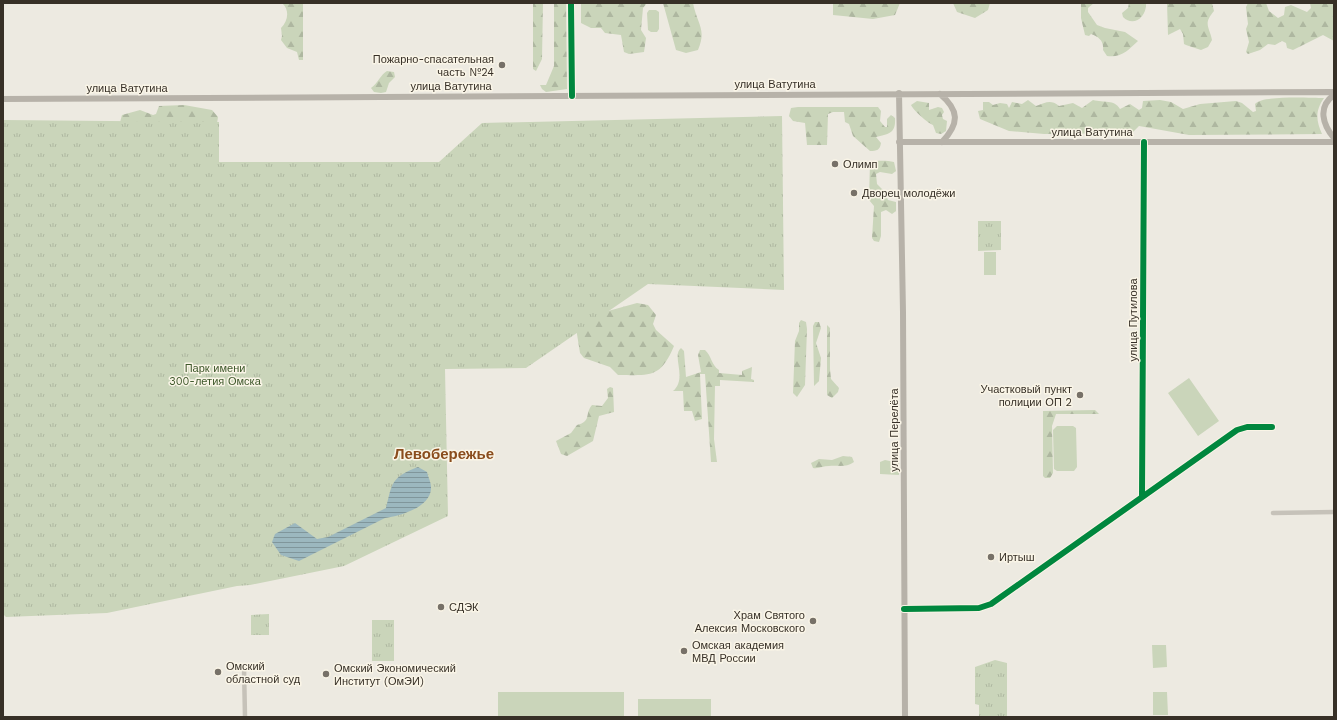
<svg xmlns="http://www.w3.org/2000/svg" width="1337" height="720" font-family="'Work Sans',sans-serif">
  <defs>
    <pattern id="forest-firs" width="22" height="20" patternUnits="userSpaceOnUse"><rect width="22" height="20" fill="#cad5ba"/><path d="M5 1l3.5 6h-7zM16 11l3.5 6h-7z" fill="#aeb7a0"/></pattern>
    <pattern id="park-tufts" width="24" height="20" patternUnits="userSpaceOnUse"><rect width="24" height="20" fill="#cad5ba"/><path d="M3 7l-1-3M5 7V3M7 7l1-3M15 17l-1-3M17 17v-4M19 17l1-3" fill="none" stroke="#aeb7a0"/></pattern>
    <pattern id="water-rules" width="6" height="5" patternUnits="userSpaceOnUse"><rect width="6" height="5" fill="#9cb8bf"/><path d="M0 2.5h6" fill="none" stroke="#80969b"/></pattern>
  </defs>
  <rect width="100%" height="100%" fill="#edeae1"/>
  <!-- green -->
  <path fill="#cad5ba" d="M649,10H656L659,12V29L657,32H651L648,30L647,13Z
    M984,252H996V275H984Z
    M1189,378L1219,421L1198,436L1168,393Z
    M1057,426H1073L1076,428L1077,467L1074,471H1057L1054,469L1053,430Z
    M885,460L899,463V475L880,474V462Z
    M1152,645H1166L1167,667L1153,668Z
    M498,692H624V717H498Z
    M1153,692H1167L1168,715H1153Z
    M638,699H711V716H638Z"/>
  <!-- forest -->
  <path fill="url(#forest-firs)" d="M282,3H303V60H299L297,52L287,48L281,40L282,36L281,28C288,21 290,10 282,3Z
    M533,3H543L542,59L536,71L533,69Z
    M554,3H566L567,89L546,92L542,89L540,85H546L554,66Z
    M581,3H647L643,8L641,30L646,38L644,52L629,54L624,52L621,35L605,33L601,28H591L581,23Z
    M663,3H693C697,24 707,29 698,50L686,53L676,50Z
    M833,3H900L895,15L873,19L833,15Z
    M953,3H990L988,10L975,18L957,12Z
    M1081,3H1094L1088,8V12L1097,25L1105,28L1125,32L1138,41C1128,50 1122,58 1107,56L1103,50C1104,41 1099,37 1091,34L1089,36L1085,35L1081,18Z
    M1129,3H1146C1147,16 1134,28 1123,17L1122,13L1128,8Z
    M1167,3H1212L1214,11C1203,24 1209,26 1212,40L1208,47L1201,50L1186,45L1184,44L1183,34L1180,29L1168,35Z
    M1248,3H1266L1269,11L1278,18L1284,15L1285,7L1291,5L1307,12L1311,8L1310,3H1334V41L1323,35L1293,50L1287,48L1286,43L1282,41L1275,45L1268,44L1260,50L1248,54L1246,52L1249,42L1246,29L1248,24L1246,7Z
    M387,71L394,72L395,77L389,83L386,92L381,93L374,92L371,88C378,83 381,74 387,71Z
    M1324,98C1315,111 1316,120 1322,134L1189,135L1139,126L1132,133L1044,134L1009,131L980,119L978,111L983,110V102H989L993,105L1000,103L1007,104L1009,108L1012,102L1022,104L1028,100L1036,106C1046,103 1050,99 1059,106L1073,103L1082,108L1093,100C1104,103 1114,99 1120,109L1130,104L1139,110L1142,108L1143,101L1160,100L1171,102L1183,109L1200,104L1236,101L1242,103L1253,112L1256,111L1255,104C1263,95 1310,98 1324,98Z
    M917,101L929,103V110L938,107L942,108L944,112L942,115L943,119L947,121L946,131L941,134L936,133L933,125C928,123 914,111 911,105Z
    M184,105L212,110L218,117L216,130L119,126L122,115L140,110L153,115L156,114L159,106Z
    M798,107H878L881,111L880,121L885,127H887V119L891,115L895,118C896,133 889,134 876,137L881,143C880,150 877,151 870,151L853,136L849,124L845,122L844,112H833L828,114L827,145H807L805,123L793,121L789,116L791,108Z
    M870,161C877,161 887,160 894,162L896,171L892,174L880,172L876,174L877,184L884,191L888,200L896,202V211L892,214L886,210L881,212V236L879,242L874,241L872,238L874,206L869,200Z
    M637,303L648,305L656,315L653,324L656,330L674,346C660,379 650,375 618,375L610,367L584,358L580,353L576,328L590,316Z
    M801,320L806,322L807,329L805,385L797,397L793,393L795,341L799,331V323Z
    M815,322H819L821,328L816,343L821,358L819,381L814,386L813,326Z
    M827,325L830,328V369L831,379L839,388L838,392L832,398L827,395Z
    M681,348L684,351L686,377L701,372L698,355L700,350H705C712,356 711,365 719,370V373L742,375V371L752,367L751,379L754,380V382L720,380V386H715L714,439L717,462H711L705,374H700L702,419L695,421L692,411H684L683,391H673C688,378 671,356 681,348Z
    M610,387L613,388L614,412L599,416L593,441L567,456L561,454L556,441L571,433L577,425C592,421 584,415 592,405L602,406L608,398L607,389Z
    M1095,410L1099,414H1056L1052,426L1053,473L1050,478H1045L1043,476V411Z
    M843,456L852,457L854,462C846,468 838,465 829,466C823,466 819,469 813,468L811,463L819,459L832,460Z"/>
  <!-- park -->
  <path fill="url(#park-tufts)" d="M782,116L784,290L648,284L526,368L445,369L448,516L344,566L250,585L237,586L107,613L6,617L3,614V120L219,122V162H439L482,123Z
    M978,221H1001V250L978,251Z
    M269,614V635H251V615Z
    M372,620H394V661H372Z
    M995,660L1007,663V717H979V705L975,704V667Z"/>
  <!-- water -->
  <path fill="url(#water-rules)" d="M418,467L427,472C428,477 431,482 431,487C432,507 400,516 385,518L299,561L281,555L272,542L275,534L295,523L317,539L328,537L386,508C392,482 392,477 418,467Z"/>
  <g fill="none" stroke-linecap="round" stroke-linejoin="round">
    <!-- street -->
    <path stroke="#c6c2b9" stroke-width="4.5" d="M571,3L572,96
      M1142,497L1144,142
      M1273,513L1334,512
      M904,609L979,608L991,604L1237,430L1247,427H1272
      M244,668L245,717"/>
    <!-- secondary -->
    <path stroke="#b7b2a9" stroke-width="6" d="M899,93L903,312L905,717
      M940,94C959,110 960,123 942,142
      M1334,95C1317,107 1323,125 1334,138
      M3,99L1334,92
      M899,142H1334"/>
    <!-- cycleway casing -->
    <g stroke="#faf5e7" stroke-width="8">
      <path id="cycleway" d="M571,3L572,96
        M1142,497L1144,142
        M904,609L979,608L991,604L1237,430L1247,427H1272"/>
    </g>
    <!-- cycleway -->
    <use href="#cycleway" stroke="#00873e" stroke-width="6"/>
  </g>
  <!-- markers -->
  <g fill="#777168" stroke="#faf5e7" stroke-width="1.5">
    <circle cx="502" cy="65" r="4"/>
    <circle cx="835" cy="164" r="4"/>
    <circle cx="854" cy="193" r="4"/>
    <circle cx="1080" cy="395" r="4"/>
    <circle cx="991" cy="557" r="4"/>
    <circle cx="441" cy="607" r="4"/>
    <circle cx="813" cy="621" r="4"/>
    <circle cx="684" cy="651" r="4"/>
    <circle cx="218" cy="672" r="4"/>
    <circle cx="326" cy="674" r="4"/>
  </g>
  <g text-anchor="middle" dominant-baseline="central" stroke-width="3" stroke-linejoin="round" paint-order="stroke">
    <!-- poi labels -->
    <g font-size="11" fill="#373027" stroke="#faf5e7" text-anchor="start">
      <text x="494" y="59" text-anchor="end">Пожарно-спасательная<tspan x="494" dy="13">часть №24</tspan></text>
      <text x="843" y="164">Олимп</text>
      <text x="862" y="193">Дворец молодёжи</text>
      <text x="1072" y="389" text-anchor="end">Участковый пункт<tspan x="1072" dy="13">полиции ОП 2</tspan></text>
      <text x="999" y="557">Иртыш</text>
      <text x="449" y="607">СДЭК</text>
      <text x="805" y="615" text-anchor="end">Храм Святого<tspan x="805" dy="13">Алексия Московского</tspan></text>
      <text x="692" y="645">Омская академия<tspan x="692" dy="13">МВД России</tspan></text>
      <text x="226" y="666">Омский<tspan x="226" dy="13">областной суд</tspan></text>
      <text x="334" y="668">Омский Экономический<tspan x="334" dy="13">Институт (ОмЭИ)</tspan></text>
    </g>
    <!-- street labels -->
    <g font-size="11" fill="#373027" stroke="#faf5e7">
      <text x="775" y="84">улица Ватутина</text>
      <text x="451" y="86">улица Ватутина</text>
      <text x="127" y="88">улица Ватутина</text>
      <text x="1092" y="132">улица Ватутина</text>
      <text transform="translate(1133 320) rotate(-90)">улица Путилова</text>
      <text transform="translate(894 430) rotate(-90)">улица Перелёта</text>
    </g>
    <!-- park labels -->
    <g font-size="11" fill="#3d572a" stroke="#faf5e7">
      <text x="215" y="368">Парк имени<tspan x="215" dy="13">300-летия Омска</tspan></text>
    </g>
    <!-- district labels -->
    <g font-size="15" font-weight="bold" fill="#8a4d1d" stroke="#faf5e7">
      <text x="444" y="454">Левобережье</text>
    </g>
  </g>
  <!-- border -->
  <rect width="1337" height="720" fill="none" stroke="#373027" stroke-width="8"/>
</svg>
